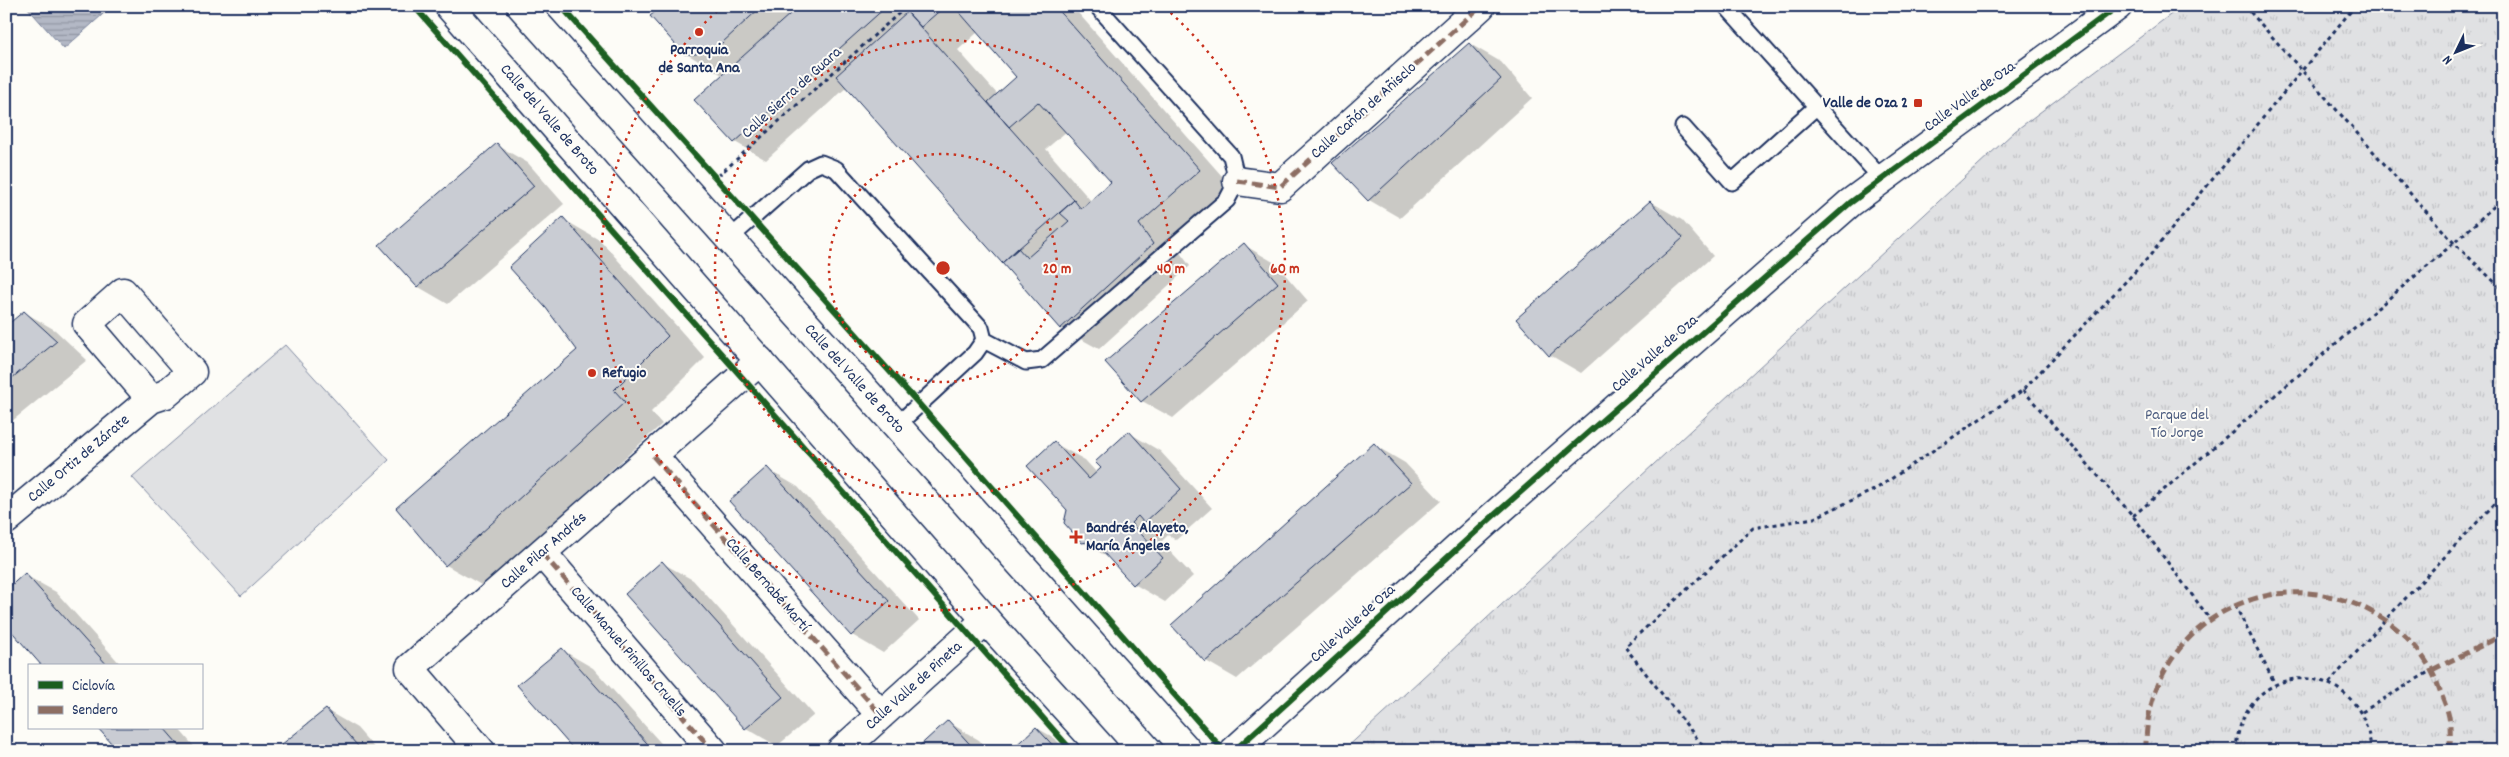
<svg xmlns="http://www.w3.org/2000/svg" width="2509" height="757" font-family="Dekko,sans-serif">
  <defs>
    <pattern id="park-tufts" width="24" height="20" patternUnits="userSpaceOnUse" patternTransform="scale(1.25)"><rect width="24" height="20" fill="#e0e1e3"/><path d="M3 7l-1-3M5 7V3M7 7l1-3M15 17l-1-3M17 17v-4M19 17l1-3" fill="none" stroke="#c0c1c5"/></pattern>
    <pattern id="water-rules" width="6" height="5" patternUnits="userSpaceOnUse" patternTransform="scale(1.25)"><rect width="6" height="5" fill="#b3b8c5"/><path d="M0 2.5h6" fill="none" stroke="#9196a3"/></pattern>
  </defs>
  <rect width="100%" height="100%" fill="#fdfcf7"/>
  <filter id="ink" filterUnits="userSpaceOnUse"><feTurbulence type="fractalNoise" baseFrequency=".02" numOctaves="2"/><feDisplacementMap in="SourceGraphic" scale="10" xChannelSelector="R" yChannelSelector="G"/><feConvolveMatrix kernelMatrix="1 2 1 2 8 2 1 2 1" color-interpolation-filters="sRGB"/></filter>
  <g filter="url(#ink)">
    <!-- park -->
    <path fill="url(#park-tufts)" stroke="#7e88a0" d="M2182,6H2503V751H1343L2015,131Z"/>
    <!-- garden -->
    <path fill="#e0e1e3" stroke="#7e88a0" d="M285,345L389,460L241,596L132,477Z"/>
    <!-- water -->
    <path fill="url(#water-rules)" stroke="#76819c" d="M26,6H112L64,49Z"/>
    <!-- shadow -->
    <path fill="#0003" fill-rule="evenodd" d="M666,6H1072L1237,193L1175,246L1190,266L1099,349L1061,328L847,87L766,160L735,142L696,100L724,76L685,53L660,9L665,12L668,9ZM978,32L1018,77L998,95L958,50ZM1067,131L1113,182L1091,201L1046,149Z
      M1470,44L1501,62L1532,98L1400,218L1369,200Z
      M497,145L528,163L564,204L448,304L417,286Z
      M1651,202L1682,220L1713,256L1581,373L1550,355Z
      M563,219L601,241L705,358L651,412L662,424L483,586L446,565L579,350Z
      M1244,245L1275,263L1308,301L1173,418L1142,401Z
      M24,312L55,330L87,360L6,426V327Z
      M1129,433L1160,451L1212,508L1176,540L1168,535L1161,542L1193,576L1165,602L1134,584L1111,559L1082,542L1068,510L1054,443L1085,460L1097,473Z
      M1374,445L1405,463L1441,501L1237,679L1206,661Z
      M767,469L798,487L919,620L883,653L852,635L731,501Z
      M662,563L693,580L814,715L777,746L746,728L627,594Z
      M25,575L56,592L122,666H44Z
      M562,650L593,668L668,751H577Z
      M326,710L357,728L377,751H288Z
      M948,722L979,740L989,751H916Z
      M99,728H178L198,751H119Z
      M1037,728L1068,746L1072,751H1012Z"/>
    <!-- building -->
    <path fill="#c9ccd3" stroke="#1b2f5e" d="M665,6H762L709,55L703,49L696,54H684L650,16L660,8L663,12L667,9Z
      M799,6H887L734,143L694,100Z
      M914,6H945L921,27L907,12Z
      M954,6H1055L1200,170L1139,224L1153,244L1060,329L1002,263L1018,248L1027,258L1069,221L1060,213L1074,200L1081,209L1111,182L1038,102L1009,127L988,102L1016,77Z
      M907,12L1074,200L1002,263L836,76Z
      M1469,43L1501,79L1368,201L1332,163Z
      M497,143L534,186L417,287L379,245Z
      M1650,201L1683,238L1549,356L1516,319Z
      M563,217L668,336L614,390L625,402L445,566L396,508L577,350L546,308L509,267Z
      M1244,243L1278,283L1141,402L1105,362Z
      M24,311L57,341L6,383V326Z
      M1129,431L1181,489L1144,523L1138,516L1131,523L1163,558L1133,585L1093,541L1082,543L1064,523L1067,510L1027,466L1054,441L1089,479L1101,468L1095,462Z
      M1374,443L1411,483L1205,662L1171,625Z
      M767,467L889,601L851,636L729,501Z
      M662,561L783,697L745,729L625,594Z
      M25,573L108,666H42L6,625V590Z
      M562,648L654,751H575L517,685Z
      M326,709L362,751H286L281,745Z
      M948,720L976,751H914Z
      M1036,727L1058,751H1010Z
      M98,728H164L184,751H118Z"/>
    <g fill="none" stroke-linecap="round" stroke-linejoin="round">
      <!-- lane casing -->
      <g stroke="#1b2f5e" stroke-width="19">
        <path id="lane" d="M1726,6L1881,178
          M1683,127L1732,182L1816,107
          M729,239L808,169L821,163L836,169L981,328L984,340L975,353L896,426
          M984,340L1026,362L1042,360L1227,200L1237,181L1231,156L1097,6"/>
      </g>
      <!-- street casing -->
      <g stroke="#1b2f5e" stroke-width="31">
        <path id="street" d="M1237,181L1280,187L1481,6
          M653,456L881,715
          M6,520L151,399L166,394L192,372L123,292L87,324L151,399
          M542,553L713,751
          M481,751L410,668L760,361
          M841,751L986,620
          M1234,751L1491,518L1850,203L2118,6"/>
      </g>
      <!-- primary casing -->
      <g stroke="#1b2f5e" stroke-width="31">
        <path id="primary" d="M449,6L986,620L1104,751
          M521,6L1188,751"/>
      </g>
      <!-- path -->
      <path stroke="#1b2f5e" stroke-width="3" stroke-dasharray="4 4" stroke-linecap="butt" d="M2245,6L2454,243L2503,290
        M718,176L907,6
        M2023,390L2133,516L2210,619
        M2133,516L2454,243L2503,198
        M2235,605L2275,684
        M2329,683L2386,619L2503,495
        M2362,712L2432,670
        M1707,751L1625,647L1753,528L1814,518L1876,489L2023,390L2147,259L2355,6
        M2236,751C2240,655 2365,654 2371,751"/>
      <!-- lane -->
      <use href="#lane" stroke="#fdfcf7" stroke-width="15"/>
      <!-- street -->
      <use href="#street" stroke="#fdfcf7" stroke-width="28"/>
      <!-- primary -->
      <use href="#primary" stroke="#fdfcf7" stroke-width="28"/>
      <!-- quiet -->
      <path stroke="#8d6e63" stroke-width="5" stroke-dasharray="10 5" stroke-linecap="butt" d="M1237,181L1280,187L1481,6
        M653,456L881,715
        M542,553L713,751
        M2432,670L2503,635
        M2146,751C2143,631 2264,556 2370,611C2402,628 2427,654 2439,688C2442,697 2447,707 2449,717C2451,728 2450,740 2450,751"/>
      <!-- cycleway casing -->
      <g stroke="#fdfcf7" stroke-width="9">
        <path id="cycleway" d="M414,6L1072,751
          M561,6L919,404L1224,751
          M1234,751L1491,518L1850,203L2118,6"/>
      </g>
      <!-- cycleway -->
      <use href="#cycleway" stroke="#1b5e20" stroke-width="6"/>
    </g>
  </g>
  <!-- distance rings -->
  <g fill="none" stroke="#c8321e" stroke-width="2.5" stroke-dasharray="2.5 5">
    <circle cx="943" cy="268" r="114"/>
    <circle cx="943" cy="268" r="228"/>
    <path d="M1165 8A342 342 0 1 1 721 8"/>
  </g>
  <!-- markers -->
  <g fill="#c8321e" stroke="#fdfcf7" stroke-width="2">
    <circle cx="699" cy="32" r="5"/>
    <rect x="1913" y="98" width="10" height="10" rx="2.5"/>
    <circle cx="592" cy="373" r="5"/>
    <path d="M1073.5 529.5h5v5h5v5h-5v5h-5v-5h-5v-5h5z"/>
  </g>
  <g text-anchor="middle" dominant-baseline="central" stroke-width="4" stroke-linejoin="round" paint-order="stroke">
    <!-- poi labels -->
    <g font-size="16" font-weight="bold" fill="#1b2f5e" stroke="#fdfcf7" text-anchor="start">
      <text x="699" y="50" text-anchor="middle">Parroquia<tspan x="699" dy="18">de Santa Ana</tspan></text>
      <text x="1908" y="103" text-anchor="end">Valle de Oza 2</text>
      <text x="602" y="373">Refugio</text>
      <text x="1086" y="528">Bandrés Alayeto,<tspan x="1086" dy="18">María Ángeles</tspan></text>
    </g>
    <!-- street labels -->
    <g font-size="16" fill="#1b2f5e" stroke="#fdfcf7">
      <text transform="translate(792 93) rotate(-42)">Calle Sierra de Guara</text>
      <text transform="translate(1970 97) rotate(-36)">Calle Valle de Oza</text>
      <text transform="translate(1364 111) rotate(-42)">Calle Cañón de Añisclo</text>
      <text transform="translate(549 120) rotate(49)">Calle del Valle de Broto</text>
      <text transform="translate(1655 354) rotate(-41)">Calle Valle de Oza</text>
      <text transform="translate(854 379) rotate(48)">Calle del Valle de Broto</text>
      <text transform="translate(79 459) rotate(-40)">Calle Ortiz de Zárate</text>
      <text transform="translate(544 551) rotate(-41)">Calle Pilar Andrés</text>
      <text transform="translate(767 585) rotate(49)">Calle Bernabé Martí</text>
      <text transform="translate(1353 624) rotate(-42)">Calle Valle de Oza</text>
      <text transform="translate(628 652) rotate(49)">Calle Manuel Pinillos Cruells</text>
      <text transform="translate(914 686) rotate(-42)">Calle Valle de Pineta</text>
    </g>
    <!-- park labels -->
    <g font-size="16" fill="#4c5c7f" stroke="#fdfcf7">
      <text x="2177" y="415">Parque del<tspan x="2177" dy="18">Tío Jorge</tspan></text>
    </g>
  </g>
  <circle cx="943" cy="268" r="8" fill="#c8321e" stroke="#fdfcf7" stroke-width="2.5"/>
  <g font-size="15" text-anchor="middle" font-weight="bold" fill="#c8321e" stroke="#fdfcf7" stroke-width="4" stroke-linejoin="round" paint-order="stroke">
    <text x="1057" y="273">20 m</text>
    <text x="1171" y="273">40 m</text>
    <text x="1285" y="273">60 m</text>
  </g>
  <!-- margin -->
  <rect width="2509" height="757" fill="none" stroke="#fdfcf7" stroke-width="25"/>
  <rect x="12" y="12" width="2484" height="732" fill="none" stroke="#1b2f5e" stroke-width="2" filter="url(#ink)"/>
  <!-- legend -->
  <rect x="28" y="664" width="175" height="65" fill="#fdfcf7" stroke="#a3aaba"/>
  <rect x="38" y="681" width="25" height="8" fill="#1b5e20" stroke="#a3aaba"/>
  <text x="72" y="690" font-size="15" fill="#1b2f5e">Ciclovía</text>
  <rect x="38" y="706" width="25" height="8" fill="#8d6e63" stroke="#a3aaba"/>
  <text x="72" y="714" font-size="15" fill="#1b2f5e">Sendero</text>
  <!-- north arrow -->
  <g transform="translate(2456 52) rotate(227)" stroke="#fdfcf7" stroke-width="4" paint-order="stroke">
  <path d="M0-4L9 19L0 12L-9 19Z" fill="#1b2f5e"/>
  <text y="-8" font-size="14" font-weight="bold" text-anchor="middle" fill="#1b2f5e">N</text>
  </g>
</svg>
